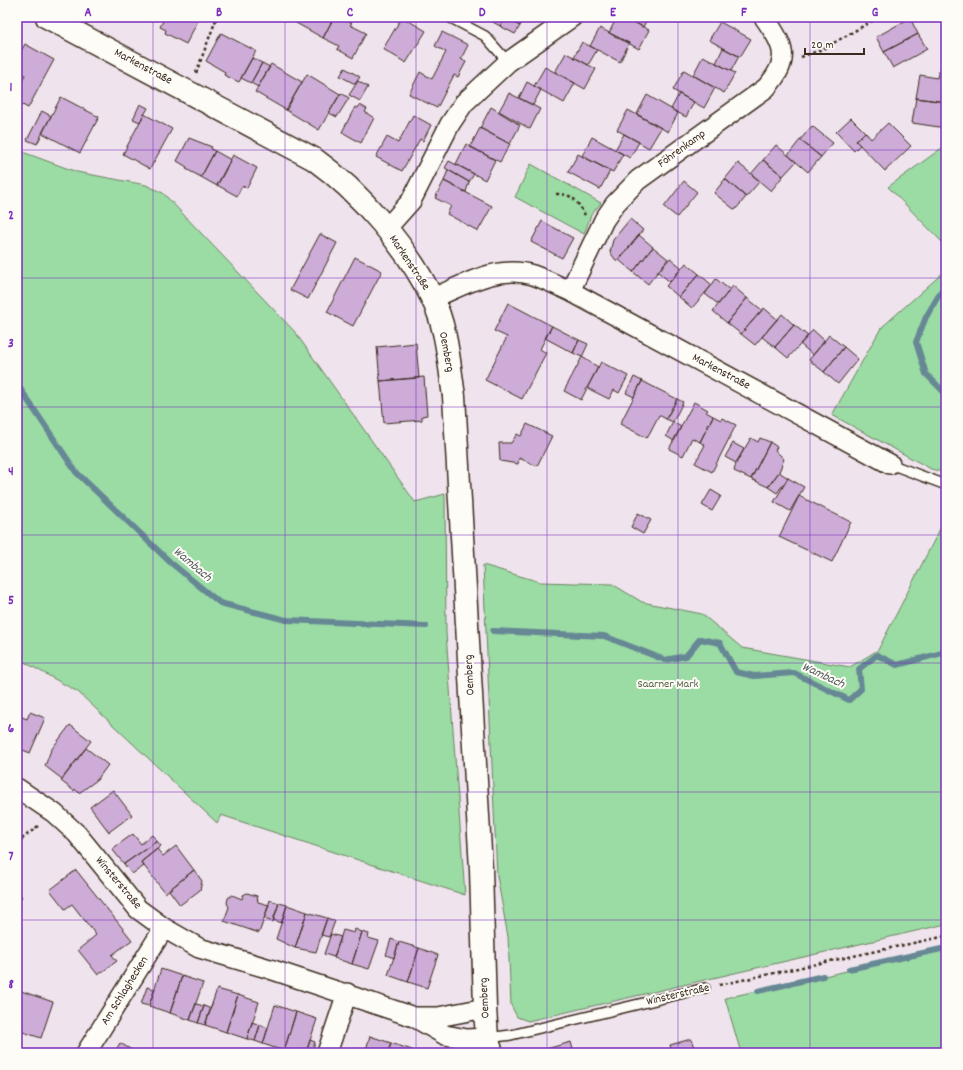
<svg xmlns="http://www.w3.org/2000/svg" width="963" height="1070" font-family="Dekko,sans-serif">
  <rect width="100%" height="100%" fill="#efe4ed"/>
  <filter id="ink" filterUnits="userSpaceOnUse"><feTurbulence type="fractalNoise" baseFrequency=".025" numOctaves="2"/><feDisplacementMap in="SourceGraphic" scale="8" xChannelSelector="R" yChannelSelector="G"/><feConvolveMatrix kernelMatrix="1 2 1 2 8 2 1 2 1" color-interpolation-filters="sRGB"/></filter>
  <g filter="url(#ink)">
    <!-- green -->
    <path fill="#9bdba4" stroke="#6b8261" d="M946,145V246L888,187Z
      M17,150L77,172L146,185L163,193L295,332L415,502L445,494L446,633L465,895L221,815L217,823L78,692L17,658Z
      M531,164L601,203L591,215L584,234L515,197Z
      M946,270V473L931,469L832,415L881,328Z
      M946,517V924L528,1021L517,1017L511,1005L508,937L497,876L483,565L540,582L612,584L642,602L702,614L742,648L850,667L878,650Z
      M946,949V1053H741L725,998Z"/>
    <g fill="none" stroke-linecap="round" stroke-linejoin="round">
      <!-- stream -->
      <path stroke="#668895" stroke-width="6" d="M946,283L926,317L916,342L926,374L946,394
        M17,384L76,472L170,562L220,603L286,620L426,626
        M493,631L604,636L665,660L686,656L700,639L720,643L736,672L754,676L794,673L849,700L861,689L859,669L877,655L897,665L946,652
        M849,969L946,948
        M758,991L823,976"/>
    </g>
    <!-- building -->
    <path fill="#cdacd7" stroke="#3b2a1e" d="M165,17H200L186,44L165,33L166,30L160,27Z
      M287,17H334L323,38L287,18Z
      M334,17H341L352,23L350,25L366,33L353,58L337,49L339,46L323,38Z
      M402,17L426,31L406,63L383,49Z
      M484,17H505L500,26Z
      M505,17H521L524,19L520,26Z
      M617,17H624L649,30L639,49L609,33Z
      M629,17H648L643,27L628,19Z
      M662,17H677L674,23Z
      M505,18L520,26L515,34L500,26Z
      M910,18L918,34L884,52L876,37Z
      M720,22L751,39L740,57L709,40Z
      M600,28L629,43L620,62L590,46Z
      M442,32L468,45L461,59L466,62L458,77L454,75L437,108L409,94L420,72L432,79L446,52L435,46Z
      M221,33L256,51L239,82L224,75L225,72L206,61Z
      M918,34L927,49L893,68L884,52Z
      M582,42L597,50L588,65L574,57Z
      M25,44L54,60L28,108L17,102V90L25,75L17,71V58Z
      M723,48L739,56L731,71L716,63Z
      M566,53L596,69L585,89L555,72Z
      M703,56L735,73L724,93L693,75Z
      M252,58L262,63L251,83L241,78Z
      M262,63L270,67L258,87L251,83Z
      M271,64L302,82L286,110L255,92Z
      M545,67L575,83L564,103L534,86Z
      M345,68L360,77L355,84L340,76Z
      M684,70L715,88L704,108L673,90Z
      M938,72L946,73V102L916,98L920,75L937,78Z
      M307,74L340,94L319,130L286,110Z
      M358,81L368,87L360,101L349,95Z
      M527,82L541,90L533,105L519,98Z
      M341,93L349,98L337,117L329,113Z
      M509,93L540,109L530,129L499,111Z
      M679,94L694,102L686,117L671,109Z
      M647,95L678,113L668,132L637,114Z
      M61,97L99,117L80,153L42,133Z
      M916,98L946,102V128L912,123Z
      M140,104L148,108L140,122L133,119Z
      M360,105L367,109L365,112L374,118L361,143L342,132L355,107L358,108Z
      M491,107L520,125L510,144L480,128Z
      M628,110L661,128L649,148L617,130Z
      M42,111L51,116L37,144L27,140Z
      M144,114L172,129L150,169L123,154Z
      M413,115L431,125L423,141L420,139L402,171L376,157L387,137L398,143Z
      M851,118L865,132L856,141L860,145L854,151L836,132Z
      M888,123L911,146L885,171L856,141L865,132L871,139Z
      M812,126L833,143L821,157L800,140Z
      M480,128L510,144L500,162L470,147Z
      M624,134L639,142L630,158L615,150Z
      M592,137L623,154L613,172L582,156Z
      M189,138L212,147L211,149L215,151L201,177L186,169L187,167L177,161Z
      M800,140L821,157L808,172L788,155Z
      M466,144L495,160L485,180L456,164Z
      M776,145L796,162L783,176L763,160Z
      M215,151L231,160L217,186L201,177Z
      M578,154L610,171L600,189L568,172Z
      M233,155L257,168L247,188L242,186L237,196L217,185Z
      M763,160L783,176L771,191L751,174Z
      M449,161L474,174L469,182L445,168Z
      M738,163L760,181L746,197L725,179Z
      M448,170L469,182L466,192L444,181Z
      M725,179L746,197L735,210L714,193Z
      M444,181L492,206L478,231L447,214L451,206L435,198Z
      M684,181L697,192L677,217L664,207Z
      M630,219L643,230L617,262L610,252L613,240Z
      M542,221L573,238L562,258L531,242Z
      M320,234L337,243L308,299L290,290Z
      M639,235L653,247L633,272L619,260Z
      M653,247L668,259L648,284L633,272Z
      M355,257L382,271L353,326L327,312Z
      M670,258L682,268L670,282L658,272Z
      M686,263L699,274L679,297L666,286Z
      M699,274L712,285L692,308L679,297Z
      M716,279L730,290L718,304L705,294Z
      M733,286L747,298L727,323L713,311Z
      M747,298L762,310L741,334L727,323Z
      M508,303L552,326L540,349L546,353L522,399L485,380L507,337L494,331Z
      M764,308L777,319L755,345L741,334Z
      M782,314L794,325L775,347L762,337Z
      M794,325L808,336L788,358L775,347Z
      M552,326L579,340L573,353L545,338Z
      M813,330L825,341L813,355L800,344Z
      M829,335L844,347L824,372L809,360Z
      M579,340L588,344L582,357L573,353Z
      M416,343L419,378L380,381L377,347Z
      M844,347L858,359L838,384L824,372Z
      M582,357L598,367L581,400L564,391Z
      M601,362L628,376L619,393L614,390L609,399L587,388Z
      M424,377L427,415L422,416V420L384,423L380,381Z
      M634,377L642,381L634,397L626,393Z
      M642,381L677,399L666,419L659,415L647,438L620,424Z
      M677,399L683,402L673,422L666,419Z
      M694,402L708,410L706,412L713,416L700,442L692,438L683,456L669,449Z
      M713,416L721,420L722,418L736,425L712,472L695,463L705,445L700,442Z
      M673,422L681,427L674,441L666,436Z
      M527,424L552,436L537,466L519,458L518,464L500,461L499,443H511L517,434L521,436Z
      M751,438L758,442L760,438L770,442L751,479L734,471L736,463Z
      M770,442L777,447L775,450L784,459L779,472L768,487L751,479Z
      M733,443L744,449L736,463L725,457Z
      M779,472L788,478L777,493L768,487Z
      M788,478L804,487L790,511L774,502Z
      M711,490L721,496L712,511L702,505Z
      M799,496L851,522L832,562L779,537Z
      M638,513L651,520L643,534L631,527Z
      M30,712L45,718L30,753L18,748L17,749V715L27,719Z
      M70,725L91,741L62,779L45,766L51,750Z
      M86,748L108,765L97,780L79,793L75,789L74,791L61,781Z
      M113,790L132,815L109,832L90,807Z
      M133,834L141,844L152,835L157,841L124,864L112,849Z
      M157,841L161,846L141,862L144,866L132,874L124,864Z
      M176,846L194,870L165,893L141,862L157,849L163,856Z
      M76,870L132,940L112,955L117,961L98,975L78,950L96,935L72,904L65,909L50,890Z
      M194,870L202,881L200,890L180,905L169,890Z
      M17,891L22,897L17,902Z
      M247,893L257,896L258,902L269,905L259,933L224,921L229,907L227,903L228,898L232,895L242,899L243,895Z
      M270,900L279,903L273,922L264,919Z
      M279,903L287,905L282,923L273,920Z
      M287,905L307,912L295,948L276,939Z
      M307,912L327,918L316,952L295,948Z
      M327,918L335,921L329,937L321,935Z
      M355,929L362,932L352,964L334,958L343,930L354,933Z
      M362,932L369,934L368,938L379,941L369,969L352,964Z
      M331,934L341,937L334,957L324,954Z
      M391,939L399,942L394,958L386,955Z
      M399,942L419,948L408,982L388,975Z
      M419,948L438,955L427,988L408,982Z
      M161,969L182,976L170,1013L149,1006Z
      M182,976L203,983L190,1020L170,1013Z
      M147,987L155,989L149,1006L141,1004Z
      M217,989L238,995L226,1032L205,1025Z
      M21,991L53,1002L41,1038L17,1030V1002Z
      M238,995L259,1002L247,1039L226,1032Z
      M196,1004L204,1006L198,1023L190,1020Z
      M275,1005L296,1012L284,1051L263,1044Z
      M204,1006L211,1009L205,1025L198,1023Z
      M296,1012L317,1019L306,1053H291L284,1051Z
      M252,1022L260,1025L255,1041L247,1039Z
      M260,1025L268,1028L263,1044L255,1041Z
      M370,1036L391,1043L388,1053H365Z
      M691,1039L696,1053H672L670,1045Z
      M310,1040L315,1042L312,1053H306Z
      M571,1042L574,1053H532Z
      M120,1043L137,1053H114Z
      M391,1043L412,1050L411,1053H388Z"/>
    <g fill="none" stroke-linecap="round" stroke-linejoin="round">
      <!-- lane casing -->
      <g stroke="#3b2a1e" stroke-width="12">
        <path id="lane" d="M449,17L485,36L508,62
          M890,464L946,485
          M487,1038L511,1035L705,988"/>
      </g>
      <!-- street casing -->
      <g stroke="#3b2a1e" stroke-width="22">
        <path id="street" d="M386,229L411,201L450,124L464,103L508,62L572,17
          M570,291L604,220L615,204L638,180L766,88C792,59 784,46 764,17
          M433,298C464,285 498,264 533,275C545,279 558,286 570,291L890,464
          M17,788L54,813L77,834L138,909L164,928L199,948L270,969L414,1017L445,1035L467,1039L487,1038
          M414,1017H438L485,1008
          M86,1053L164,928
          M327,1053L347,993"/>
      </g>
      <!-- secondary casing -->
      <g stroke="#3b2a1e" stroke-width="25">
        <path id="secondary" d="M47,17L314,159C359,191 408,248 432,298C447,327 449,364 454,396L481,869L485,1008L487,1038L492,1053"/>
      </g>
      <!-- path -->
      <path stroke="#3b2a1e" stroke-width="2.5" stroke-dasharray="3 3" stroke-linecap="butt" d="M801,57L823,49L879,17
        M196,73L217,17
        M556,194C573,194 576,200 585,215
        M17,843L38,826
        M719,985L946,936"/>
      <!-- lane -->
      <use href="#lane" stroke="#fdfcf7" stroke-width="9"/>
      <!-- street -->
      <use href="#street" stroke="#fdfcf7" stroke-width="19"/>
      <!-- secondary -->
      <use href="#secondary" stroke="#fdfcf7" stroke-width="22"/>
    </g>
  </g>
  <!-- grid -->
  <path fill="none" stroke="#7b2cbf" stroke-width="1" stroke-opacity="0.55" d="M153,17V1053M285,17V1053M416,17V1053M547,17V1053M678,17V1053M810,17V1053M17,150H946M17,278H946M17,407H946M17,535H946M17,663H946M17,792H946M17,920H946"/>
  <g text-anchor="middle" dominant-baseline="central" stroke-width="4" stroke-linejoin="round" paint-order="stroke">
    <!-- street labels -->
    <g font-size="12" fill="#3b2a1e" stroke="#fdfcf7">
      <text transform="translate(143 67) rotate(28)">Markenstraße</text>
      <text transform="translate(682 149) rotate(-36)">Föhrenkamp</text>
      <text transform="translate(409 263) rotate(56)">Markenstraße</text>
      <text transform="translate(446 352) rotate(79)">Oemberg</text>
      <text transform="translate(721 372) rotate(28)">Markenstraße</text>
      <text transform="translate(470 675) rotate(-93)">Oemberg</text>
      <text transform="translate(118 883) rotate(50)">Winsterstraße</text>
      <text transform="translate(125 991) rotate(-58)">Am Schlaghecken</text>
      <text transform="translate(678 995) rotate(-13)">Winsterstraße</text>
      <text transform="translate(485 998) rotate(-93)">Oemberg</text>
    </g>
    <!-- park labels -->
    <g font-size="12" fill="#585f46" stroke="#fdfcf7">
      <text x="668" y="684">Saarner Mark</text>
    </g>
    <!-- water labels -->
    <g font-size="13" font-style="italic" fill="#515959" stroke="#fdfcf7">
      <text transform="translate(192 565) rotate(40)">Wambach</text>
      <text transform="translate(823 676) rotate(25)">Wambach</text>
    </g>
  </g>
  <!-- margin -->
  <rect width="963" height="1070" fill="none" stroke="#fdfcf7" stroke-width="44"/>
  <!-- scale -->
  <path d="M805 48v6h59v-6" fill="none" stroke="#3b2a1e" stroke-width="2"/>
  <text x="811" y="48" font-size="12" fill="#3b2a1e" stroke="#fdfcf7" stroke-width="3" paint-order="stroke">20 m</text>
  <rect x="22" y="22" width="919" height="1026" fill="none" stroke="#7b2cbf" stroke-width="1.5"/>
  <g font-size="13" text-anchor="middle" font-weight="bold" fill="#7b2cbf">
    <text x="88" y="16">A</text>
    <text x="219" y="16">B</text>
    <text x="350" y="16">C</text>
    <text x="482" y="16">D</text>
    <text x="613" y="16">E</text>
    <text x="744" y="16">F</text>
    <text x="875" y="16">G</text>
    <text x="11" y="91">1</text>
    <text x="11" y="219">2</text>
    <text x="11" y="347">3</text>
    <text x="11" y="475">4</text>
    <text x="11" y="604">5</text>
    <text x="11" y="732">6</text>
    <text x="11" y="860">7</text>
    <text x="11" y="988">8</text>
  </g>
</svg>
